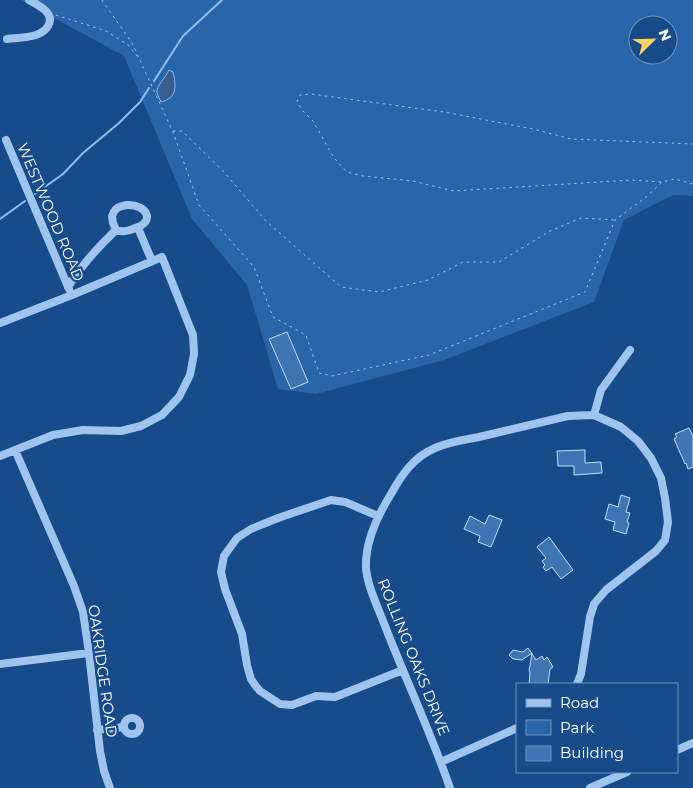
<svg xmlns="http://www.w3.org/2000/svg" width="693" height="788" font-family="Montserrat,sans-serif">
  <rect width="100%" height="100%" fill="#174b8a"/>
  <!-- green -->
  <path fill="#2965a9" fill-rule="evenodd" d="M21,0H693V196L673,195L624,220L594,302L444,360L316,394L278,389L247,285L192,219L124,56ZM638,25H668V55H638Z"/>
  <!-- water -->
  <path fill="#375e8c" stroke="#91bff1" d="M169,70L173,72C176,85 178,98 161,102C160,99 158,96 157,93C156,86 166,77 169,70Z"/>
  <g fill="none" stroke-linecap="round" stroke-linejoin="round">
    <!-- stream -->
    <path stroke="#91bff1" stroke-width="2" d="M154,81L183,36L222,0
      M35,194L63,174L83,153L119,123L140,102L149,88
      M0,219L25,201"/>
  </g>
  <!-- building -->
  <path fill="#3f75b3" stroke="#c5defa" d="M287,332L308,382L291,389L269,339Z
    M689,428L693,436V467L688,469L686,463L685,464L674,439L677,437L675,434Z
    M585,450V463L601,462L602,473L574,475V466H558L557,451Z
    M621,495L630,498L626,512L630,513L627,522L629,523L626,534L613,530L615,522L605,519L609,504L618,507Z
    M489,515L502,520L491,547L478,542L480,536L464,529L470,516L485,524Z
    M549,537L573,570L561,579L552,567L546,571L543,567L545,565L542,561L546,558L537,547Z
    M528,648L536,660L542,656L544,660L547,657L553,667L550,669L548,684H529L530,672L529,671L532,653L522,660L513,659L509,655L513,650L523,652Z"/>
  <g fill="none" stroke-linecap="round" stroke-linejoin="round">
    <!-- path -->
    <path stroke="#9fc4ee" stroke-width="1" stroke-dasharray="2.5 4" stroke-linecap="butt" d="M102,0L132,43L173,132L199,205L254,267L273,317L306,335L319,373L332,376L429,355L585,292L615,220L645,198L662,182L675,179L693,184
      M56,15L106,31L128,45L138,57
      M173,131H182L223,171L266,221L341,287L379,292L428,280L463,262H499L550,231L581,218L615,220
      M661,182L632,180L453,191L413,181L363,176L347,172L334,158L313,121L302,110L297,101L300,95L311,94L444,112L533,129L571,139L693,144"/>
    <!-- minor -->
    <path stroke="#9fc4ee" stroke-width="8" d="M7,39C16,38 27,38 36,35C41,33 46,30 48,26C56,13 38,5 29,0
      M6,140L69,289
      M138,228L152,261
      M68,287C81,266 98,247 116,230L113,223L112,216C113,213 114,211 116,209C119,206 123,206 127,205C147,204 156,222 135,228C129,231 123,233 116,230
      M0,323L72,295L162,257L193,335L194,354L190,375L179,397L162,415L141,426L121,431L83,430L53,435L0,456
      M594,415L601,390L630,350
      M15,450L74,586L83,612L89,653L100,751L104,771L110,788
      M378,516L345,502L331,500L278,518L251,529L237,538L224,556L221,572L225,589L242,634L247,665L251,679L255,685L260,691L280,704L292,705L316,696L335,697L403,670
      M0,664L89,653
      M124 726a8 8 0 1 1 16 0a8 8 0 1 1-16 0Z
      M97,730L124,727
      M677,750L693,743
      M441,762L517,728
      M450,788C431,733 406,680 385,626C379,610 365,581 366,564C366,539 378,515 391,494C402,474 414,457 435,448C448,442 464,440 479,437C508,430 538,423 568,416L594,415L621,427L638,441L651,458L661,478L665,498L668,522L665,540L656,551L606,590L594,604L590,617L581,674L577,684
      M590,788L627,772"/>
  </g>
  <g text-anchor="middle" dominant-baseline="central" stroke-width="4.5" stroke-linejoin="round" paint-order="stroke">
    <!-- street labels -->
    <g font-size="15" fill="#fff" stroke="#174b8a">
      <text transform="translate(51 212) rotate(67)">WESTWOOD ROAD</text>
      <text transform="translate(414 657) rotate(68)">ROLLING OAKS DRIVE</text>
      <text transform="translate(103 671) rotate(82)">OAKRIDGE ROAD</text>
    </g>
  </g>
  <!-- legend -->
  <rect x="516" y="683" width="162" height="90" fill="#174b8a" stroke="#7493b9"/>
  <rect x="526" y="699" width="25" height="8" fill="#9fc4ee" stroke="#7493b9"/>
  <text x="560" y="708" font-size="15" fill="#ffffff">Road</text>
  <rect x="526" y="720" width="25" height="15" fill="#2965a9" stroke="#7493b9"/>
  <text x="560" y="733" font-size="15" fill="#ffffff">Park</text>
  <rect x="526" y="746" width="25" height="15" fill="#3f75b3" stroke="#7493b9"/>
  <text x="560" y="758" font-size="15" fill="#ffffff">Building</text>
  <!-- north arrow -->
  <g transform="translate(653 40) rotate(67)"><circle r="24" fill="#174b8a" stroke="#7493b9"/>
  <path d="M0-4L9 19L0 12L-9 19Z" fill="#ffce5d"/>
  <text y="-8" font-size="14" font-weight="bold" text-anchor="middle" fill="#ffffff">N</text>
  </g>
</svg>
